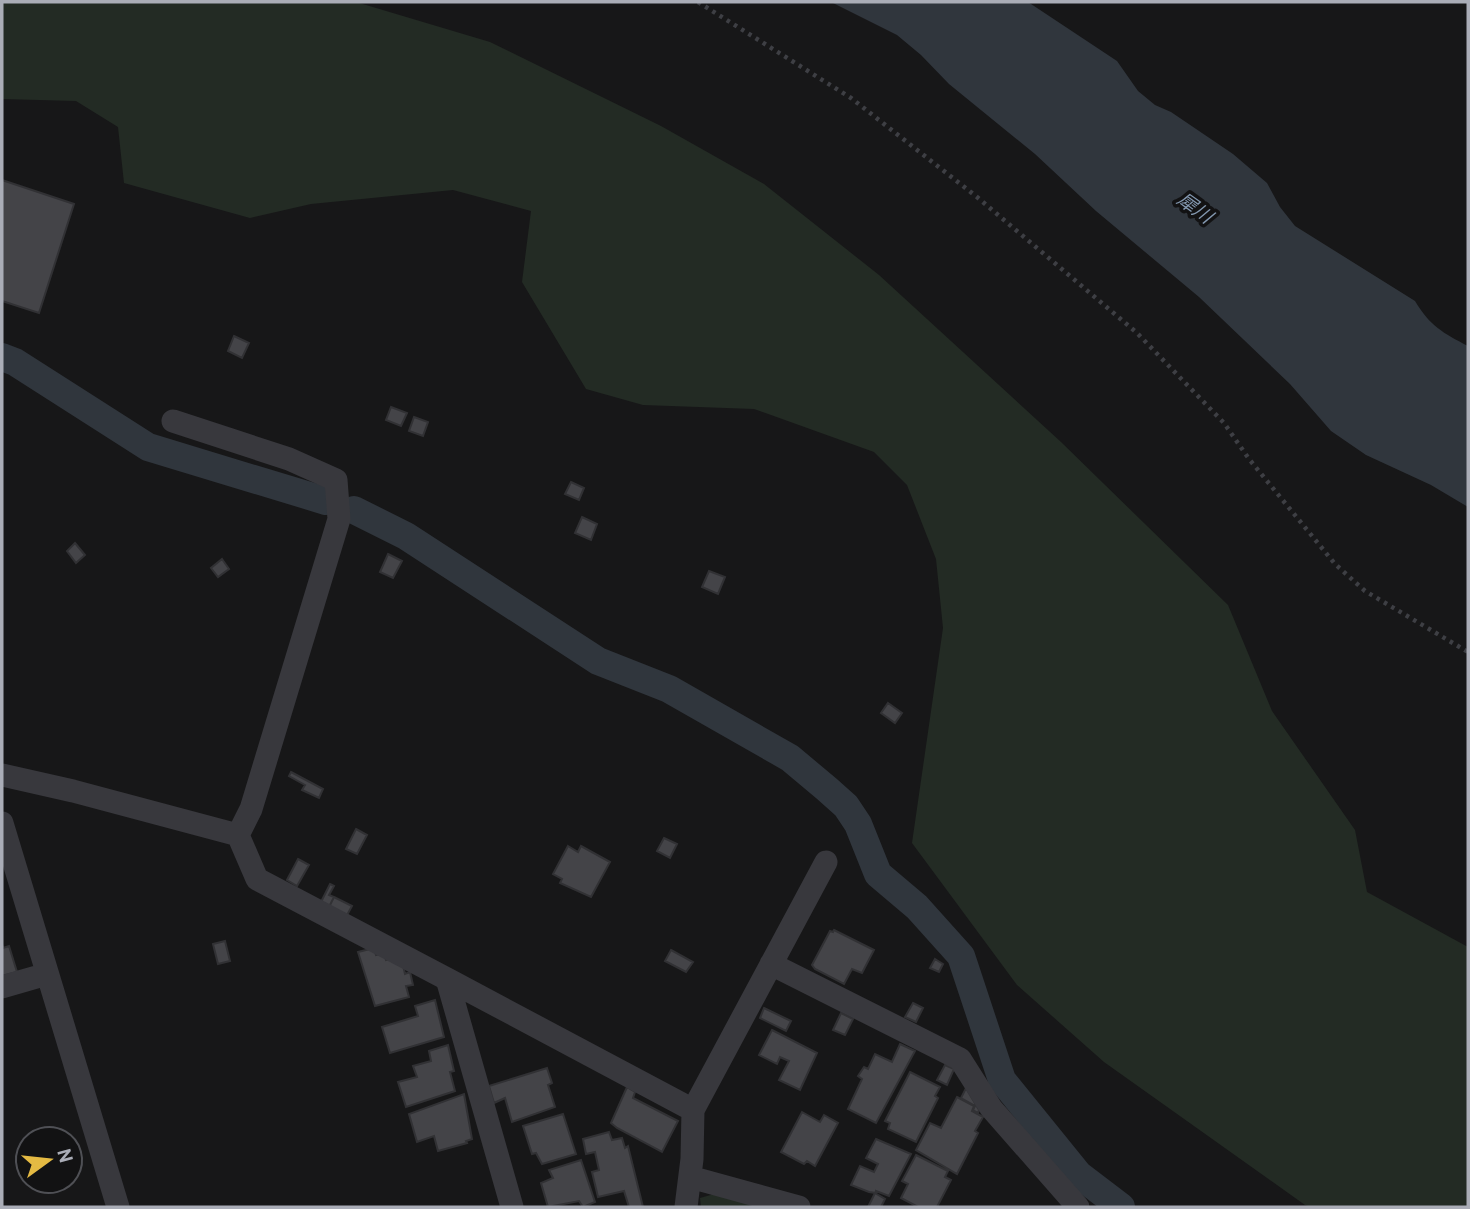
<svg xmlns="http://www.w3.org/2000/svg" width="1470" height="1209" font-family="Overpass,'Noto Sans JP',sans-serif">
  <rect width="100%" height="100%" fill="#171718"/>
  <!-- green -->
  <path fill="#232b24" d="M2,2H356L490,42L661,126L764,184L879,275L1061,442L1228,605L1272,711L1355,830L1367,892L1468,947V1207H1311L1305,1205L1104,1062L1017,985L912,843L943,628L936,559L907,485L874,452L754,409L643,405L586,389L522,282L531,211L453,190L311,204L250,218L124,183L118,127L76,101L2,99Z
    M714,1194L759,1207H701L700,1198Z"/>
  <!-- water -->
  <path fill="#30363d" d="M831,2H1028L1117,61L1138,91L1155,105L1171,112L1233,154L1267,183L1280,207L1295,226L1415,301C1430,326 1443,333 1468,346V507L1431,485L1366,455L1331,431L1290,384L1199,297L1096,211L1035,154L949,84L921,55L897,35Z"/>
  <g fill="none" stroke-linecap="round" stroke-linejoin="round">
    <!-- canal -->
    <path stroke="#30363d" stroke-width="28" d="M2,357L15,362L148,447L326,501
      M354,510L406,536L598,661L669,689L790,758L827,789L846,806L858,824L878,874L917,907L961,956L1002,1080L1079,1175L1121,1207"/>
  </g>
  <!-- building -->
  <path fill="#444448" stroke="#313134" stroke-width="2" d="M2,180L74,204L39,313L2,301Z
    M234,336L249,343L242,358L228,351Z
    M391,407L407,413L401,426L386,420Z
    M414,417L428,422L423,436L409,431Z
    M571,482L584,488L579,500L565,494Z
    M582,517L597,524L591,540L575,533Z
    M75,543L85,555L76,563L67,551Z
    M388,554L402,561L393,578L380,572Z
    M222,559L229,569L218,577L211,568Z
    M709,571L725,577L718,594L702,587Z
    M888,703L902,713L895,723L881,713Z
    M291,772L323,789L319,798L302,790L305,785L289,776Z
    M356,829L367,835L357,854L346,849Z
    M664,838L677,844L670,858L657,851Z
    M568,846L578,852L581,846L610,862L591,897L560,883L562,879L553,874Z
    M298,859L309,865L297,886L287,880Z
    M330,884L334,886L329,895L334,897L329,907L321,902Z
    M334,897L352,906L346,917L329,907Z
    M834,930L874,950L862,973L852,969L844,984L815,969L812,965L830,931L833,932Z
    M225,941L230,961L218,964L213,944Z
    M2,944L3,948L9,946L17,972L2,976Z
    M374,948L376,955L384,953L386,960L394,958L402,961L405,974L410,972L413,985L406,986L409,997L375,1006L358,952Z
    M671,950L693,962L686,972L665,961Z
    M935,959L943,964L939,972L930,968Z
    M435,1000L444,1037L390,1053L382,1027L418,1016L415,1006Z
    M913,1003L923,1008L916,1022L905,1017Z
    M764,1008L791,1021L786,1031L760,1018Z
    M841,1013L853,1019L845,1035L833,1030Z
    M772,1030L817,1053L800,1090L779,1080L789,1061L780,1057L777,1064L759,1055Z
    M900,1044L915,1051L876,1123L848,1109L862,1079L858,1076L864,1067L868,1069L875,1054L892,1062Z
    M448,1045L454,1071L450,1072L455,1091L406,1107L398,1082L417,1077L413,1066L431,1061L429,1051Z
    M945,1065L954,1069L947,1085L937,1080Z
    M547,1068L552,1083L548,1085L555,1107L512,1122L505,1098L494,1103L489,1086Z
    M910,1072L940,1087L935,1096L938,1098L916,1142L888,1129L890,1123L885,1121Z
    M627,1087L635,1092L633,1098L678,1121L662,1152L617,1128L611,1123Z
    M966,1088L979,1110L978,1113L973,1110L975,1106L961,1098Z
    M464,1094L472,1139L466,1141L467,1143L438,1151L434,1136L417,1142L409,1114Z
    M957,1097L974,1106L972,1111L983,1117L975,1131L978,1133L957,1174L916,1150L930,1123L941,1128Z
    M802,1112L820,1122L824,1115L838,1123L815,1166L807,1161L804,1164L781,1152Z
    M563,1114L576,1154L542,1164L536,1153L532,1154L523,1126Z
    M609,1132L612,1140L622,1138L625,1148L628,1146L643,1207H629L624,1191L598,1197L592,1172L599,1170L595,1152L586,1154L583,1139Z
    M876,1139L911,1154L889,1196L876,1191V1193L869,1192L851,1185L860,1166L874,1172L878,1164L866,1158Z
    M916,1155L948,1171L945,1177L951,1180L937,1207H918L901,1198L908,1184L902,1181Z
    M581,1160L595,1202L583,1207L579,1201L548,1207L541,1183L553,1178L549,1170Z
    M875,1193L885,1199L881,1207H868Z"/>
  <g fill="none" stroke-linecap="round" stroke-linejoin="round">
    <!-- path -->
    <path stroke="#3e3f44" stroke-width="4.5" stroke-dasharray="3.5 5" stroke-linecap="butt" d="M698,2L851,98L977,197L1137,333L1224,423L1249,459L1335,564L1365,591L1468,652"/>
    <!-- street -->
    <path stroke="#38383d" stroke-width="23" d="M2,775L73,791L238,835L251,809L339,519L336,480L289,459L173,421
      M2,823L118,1207
      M238,835L257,879L447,979
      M771,964L960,1059L991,1108L1078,1207
      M2,987L47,974
      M690,1177L799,1207
      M512,1207L447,979L693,1110
      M686,1207L692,1159L693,1110L826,862"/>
  </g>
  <g text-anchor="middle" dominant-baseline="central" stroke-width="7" stroke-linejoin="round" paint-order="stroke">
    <!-- water labels -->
    <g font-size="19" font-style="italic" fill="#8398b0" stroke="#121213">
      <text transform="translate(1194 209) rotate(36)">犀川</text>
    </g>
  </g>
  <!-- border -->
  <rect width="1470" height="1209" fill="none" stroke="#aaadb7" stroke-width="7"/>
  <!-- north arrow -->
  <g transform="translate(49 1160) rotate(75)"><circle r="33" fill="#121213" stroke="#4f5055" stroke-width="2"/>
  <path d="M0-5L12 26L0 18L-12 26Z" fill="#e4ba43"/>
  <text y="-10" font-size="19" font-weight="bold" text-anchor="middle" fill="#aaadb7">N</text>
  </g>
</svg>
